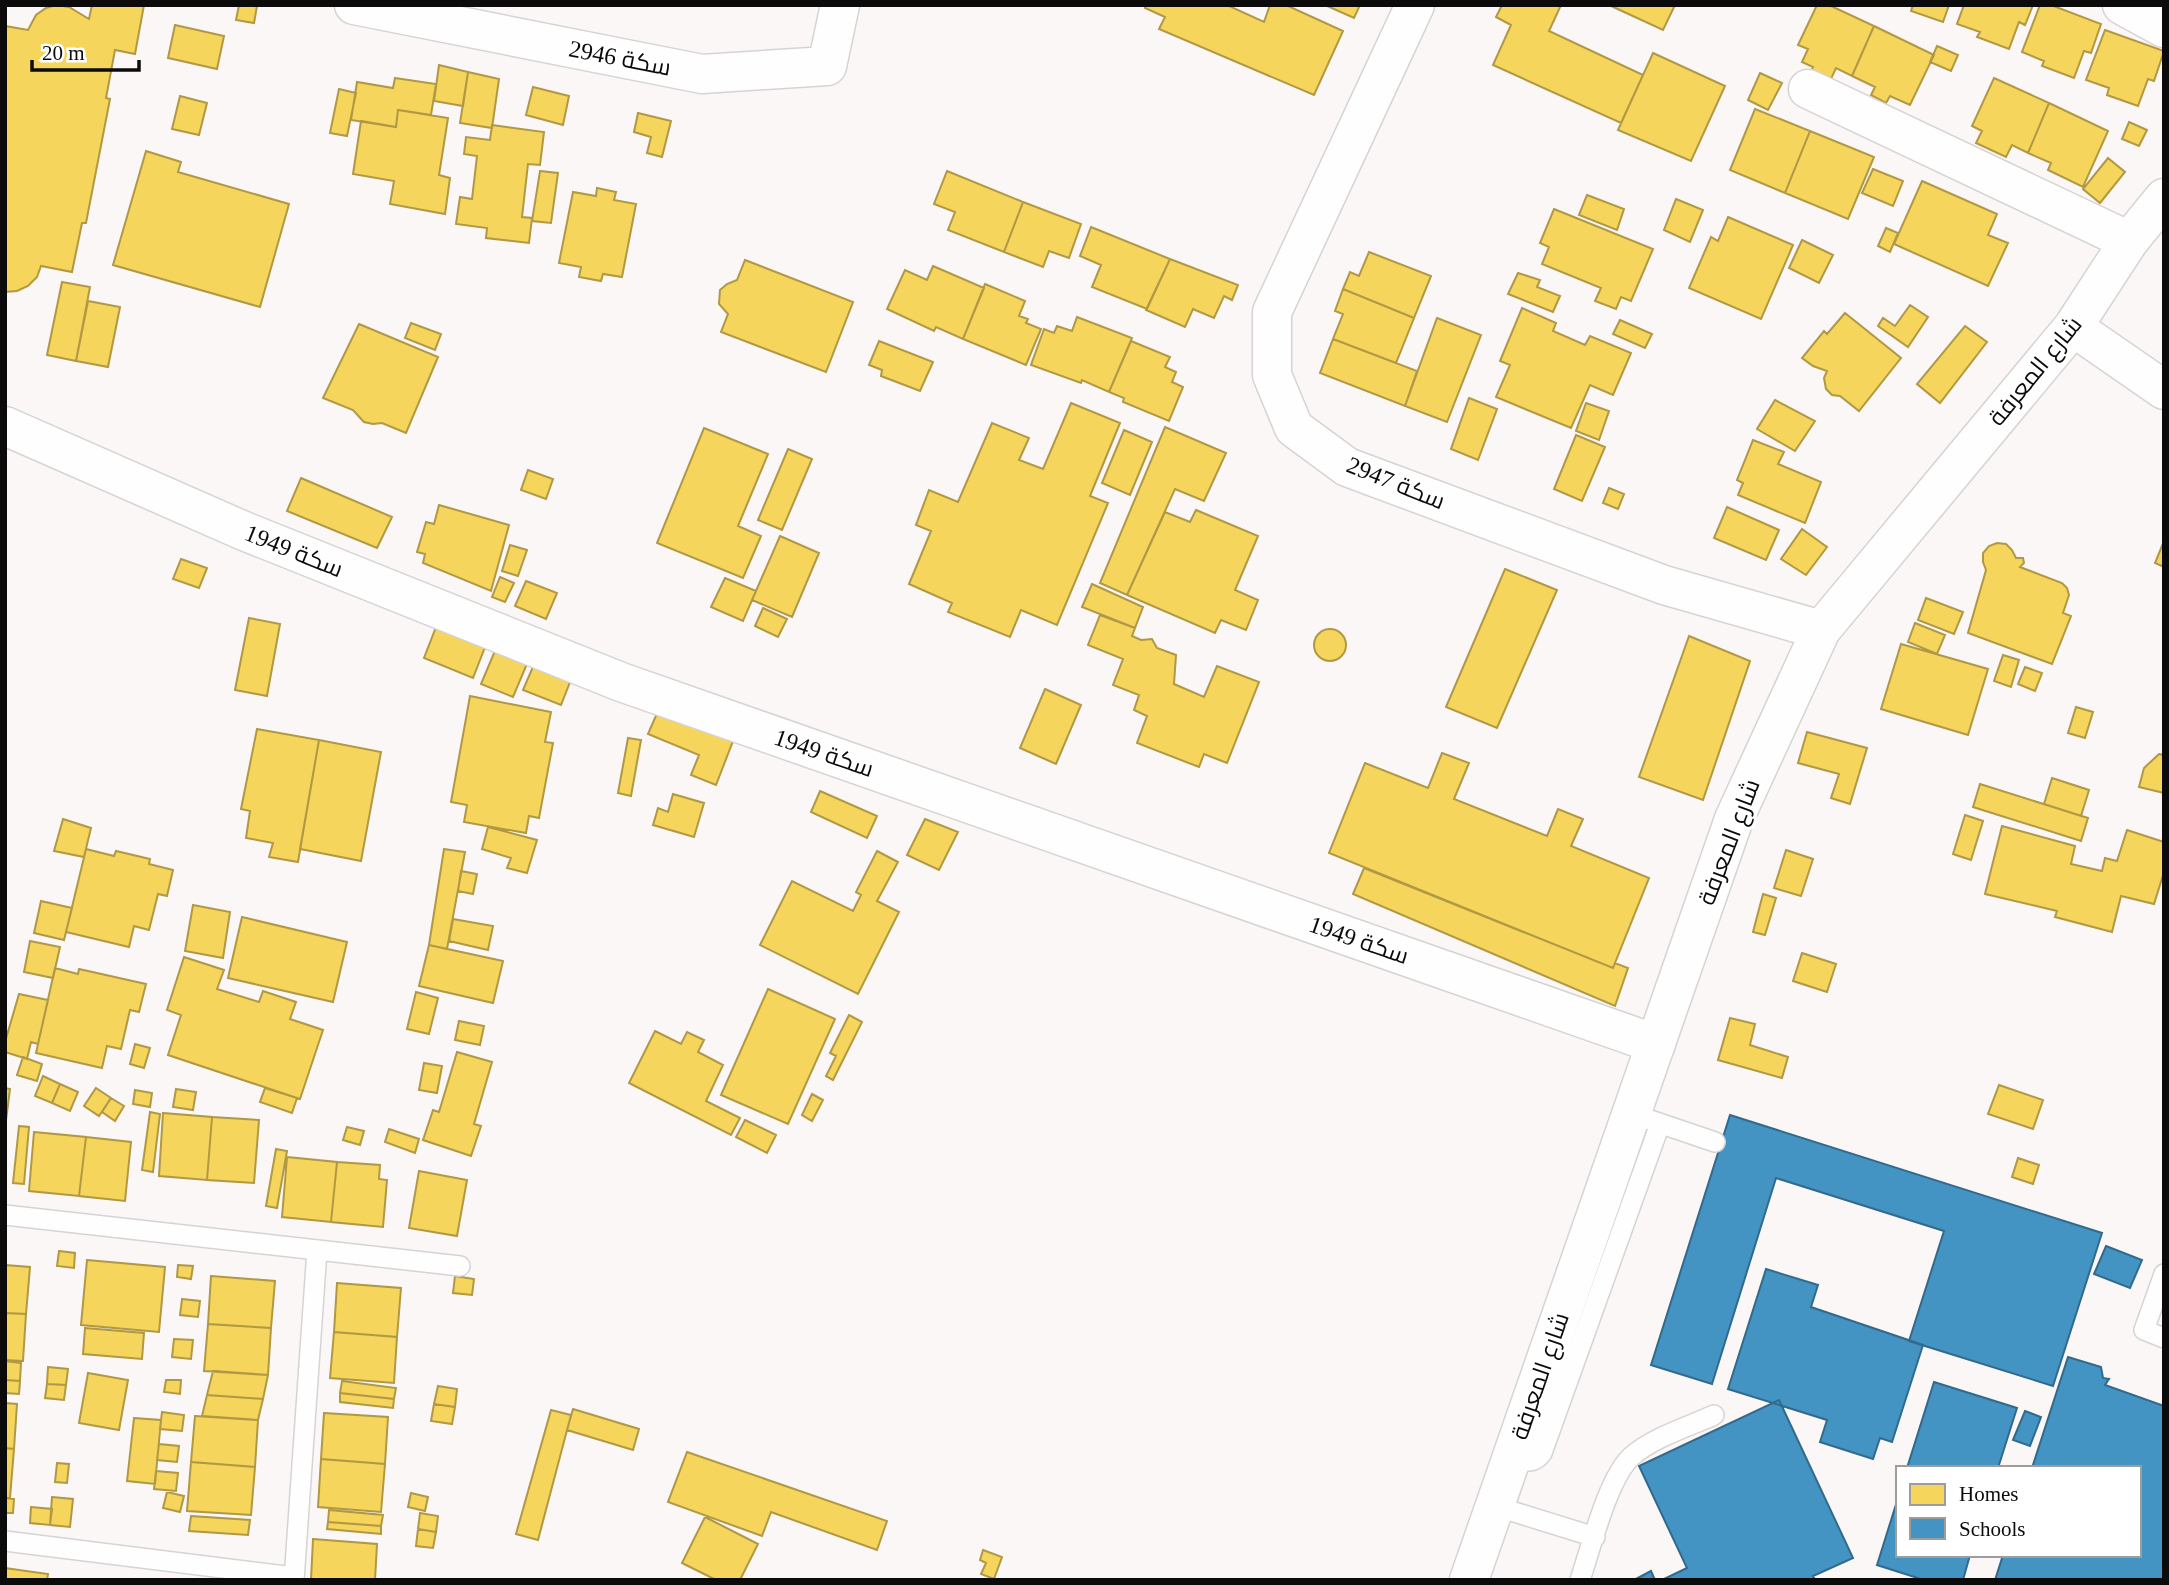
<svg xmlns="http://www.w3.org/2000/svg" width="2169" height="1585" font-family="'Times New Roman',Cairo,serif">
  <rect width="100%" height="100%" fill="#faf7f6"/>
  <!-- homes -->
  <path fill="#f6d55c" stroke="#b09844" stroke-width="2" d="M56,5L69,7L89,19L92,5H144L135,54L115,50L106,98L110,99L86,223H82L72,272L41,266L37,277L28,286L17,291L5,292V26L28,30L36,15L46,8Z
    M239,5L257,6L254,23L236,20Z
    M1146,5H1227L1264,22L1270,5H1286L1343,31L1314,95L1159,29L1165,17L1145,8Z
    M1325,5H1360L1354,18Z
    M1502,5H1561L1549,31L1643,75L1621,123L1493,65L1511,25L1496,17Z
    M1609,5H1675L1663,30Z
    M1817,5H1829L1874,26L1852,76L1836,68L1830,81L1811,72L1813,67L1802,62L1808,49L1798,45Z
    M1913,5H1949L1943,22L1911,11Z
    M1964,5H2033L2025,25L2019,22L2009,49L1977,37L1980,32L1957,24Z
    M2040,5H2051L2101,24L2091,53L2084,51L2074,78L2042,66L2044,61L2022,52Z
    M175,25L224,36L217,69L168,58Z
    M1874,26L1934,55L1910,105L1890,96L1886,103L1871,95L1875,87L1852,76Z
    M2105,30L2164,51L2154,81L2148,79L2138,106L2107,95L2109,88L2086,80Z
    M1937,46L1958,55L1951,71L1930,62Z
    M1653,53L1725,86L1691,161L1618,130Z
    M439,65L468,72L463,106L434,101Z
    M468,72L499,79L492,128L460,123Z
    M1760,73L1782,83L1768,110L1748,100Z
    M395,78L436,84L431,115L398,110L396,127L351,120L357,82L393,88Z
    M1994,78L2049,103L2028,153L2012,145L2006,157L1976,143L1982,131L1972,126Z
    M533,87L569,96L563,125L526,115Z
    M339,89L356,93L347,136L330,133Z
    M180,96L207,103L199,135L172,129Z
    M2049,103L2108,131L2083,187L2048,170L2051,163L2028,153Z
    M1755,109L1810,131L1785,193L1730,170Z
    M398,110L448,118L439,175L450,178L445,214L390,204L394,181L353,174L361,121L396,127Z
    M638,113L671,121L662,157L647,153L651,137L634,132Z
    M2129,122L2147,130L2139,146L2122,139Z
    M492,125L544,132L540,165L528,164L522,217L532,218L529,243L486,238L487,228L456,224L460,197L472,199L477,156L464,154L466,137L490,140Z
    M1810,131L1874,157L1848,219L1785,193Z
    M146,151L181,162L178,172L289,204L260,307L113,265Z
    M2108,158L2125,172L2100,203L2083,189Z
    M1873,169L1903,181L1893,206L1862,193Z
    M540,171L558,173L551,223L532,221Z
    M947,171L1023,202L1004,252L948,230L955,212L934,204Z
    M1922,181L1997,214L1988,235L2008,243L1988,286L1894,244Z
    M597,188L616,192L614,200L636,204L622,277L603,274L601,281L579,277L581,267L559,263L573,192L596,196Z
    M1587,195L1624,209L1617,230L1579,215Z
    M1676,199L1703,210L1690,242L1664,230Z
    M1023,202L1081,224L1069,258L1049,251L1043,267L1004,252Z
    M1554,209L1653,249L1631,301L1621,297L1616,309L1595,301L1601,288L1542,264L1549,247L1540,243Z
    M1728,217L1793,245L1761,319L1689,288L1711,237L1718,241Z
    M1091,227L1170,259L1147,309L1092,287L1101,265L1080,256Z
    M1886,228L1898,233L1890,252L1878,246Z
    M1802,240L1833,255L1819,283L1789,268Z
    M1369,252L1431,276L1414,318L1343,289L1350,272L1359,276Z
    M1170,259L1238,285L1232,300L1224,296L1214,318L1193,309L1185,327L1146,310Z
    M745,260L853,302L826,372L721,332L728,314L719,304L720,290L727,284L737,280Z
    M933,266L984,288L963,339L936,327L934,331L887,309L905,270L927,280Z
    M1518,273L1540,280L1537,287L1560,296L1553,312L1508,294Z
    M62,282L90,287L76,361L47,355Z
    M985,284L1025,301L1019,316L1028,319L1026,323L1041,329L1026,365L963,339Z
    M1343,289L1414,318L1396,363L1333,339L1343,314L1335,311Z
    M88,301L120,307L108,367L76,361Z
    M1910,305L1928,317L1908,347L1878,326L1883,318L1895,326Z
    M1522,308L1556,323L1553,331L1585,345L1590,336L1631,353L1613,395L1590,385L1571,428L1496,397L1510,365L1500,361Z
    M1845,313L1901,358L1859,411L1840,396L1832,395L1826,389L1824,378L1827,371L1813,366L1802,358L1824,331L1827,334Z
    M1077,317L1132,338L1109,392L1082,380L1081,383L1031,365L1044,329L1054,333L1057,326L1072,331Z
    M1437,318L1481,335L1447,422L1405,406Z
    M1620,320L1652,334L1645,348L1613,334Z
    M411,323L441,334L435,350L405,338Z
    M359,324L438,357L406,433L382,423L373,424L364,422L353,410L323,398Z
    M1965,326L1987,342L1940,403L1917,384Z
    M1333,339L1417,371L1405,406L1320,373Z
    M879,341L933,362L920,391L881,376L882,370L869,365Z
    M1131,341L1170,357L1165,367L1176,372L1172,382L1183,387L1169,421L1123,402L1124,398L1109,392Z
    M1469,398L1497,409L1478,460L1451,449Z
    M1775,400L1815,421L1795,451L1757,429Z
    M1071,403L1120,423L1090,496L1108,503L1057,625L1021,610L1010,637L948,612L952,603L909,584L931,531L916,525L929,490L958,502L992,423L1029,438L1019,460L1043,469Z
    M1586,403L1609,411L1599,440L1576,431Z
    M1165,427L1226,453L1204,501L1175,489L1127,595L1100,583Z
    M704,428L768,454L738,526L761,536L743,578L657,543Z
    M1124,430L1152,442L1130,495L1102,483Z
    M1576,435L1605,447L1582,501L1554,489Z
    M1753,440L1784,452L1778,464L1821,482L1805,523L1738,495L1743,483L1737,480Z
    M788,449L812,459L782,530L758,520Z
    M528,470L553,479L546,499L521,490Z
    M301,478L392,517L377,548L287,511Z
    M1609,488L1624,494L1618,509L1603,503Z
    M439,505L509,525L491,591L423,563L425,554L417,552L426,522L434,524Z
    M1727,507L1779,530L1766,560L1714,538Z
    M1196,510L1258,536L1235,590L1258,600L1246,630L1221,620L1215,633L1127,595L1165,512L1190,522Z
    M1802,529L1827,547L1806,575L1781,559Z
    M780,536L819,553L792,617L752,600Z
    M2164,541V567L2155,563Z
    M1997,543L2006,544L2012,550L2016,558H2023L2024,563L2020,567L2062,583L2067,588L2069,595L2063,613L2071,616L2052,664L1968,633L1986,570L1983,562V553L1989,546Z
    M510,545L527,550L518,576L502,571Z
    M181,559L207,568L199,588L173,579Z
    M1505,569L1557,590L1497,728L1446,707Z
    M500,577L514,583L505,602L492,597Z
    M725,578L756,591L743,621L711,607Z
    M526,581L557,593L546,619L515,606Z
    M1092,584L1143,607L1135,628L1082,607Z
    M1926,598L1963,612L1954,634L1918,620Z
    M763,608L787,619L778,637L755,626Z
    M1100,615L1135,628L1132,636L1141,640L1152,639L1157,648L1176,655L1174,684L1204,697L1217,666L1259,682L1227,763L1204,754L1199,767L1137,743L1147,716L1134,710L1139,695L1113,685L1123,659L1088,645Z
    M249,618L280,624L267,696L235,690Z
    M438,622L487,642L473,678L424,658Z
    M1915,623L1945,635L1937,654L1908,642Z
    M1314 645a16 16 0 1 1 32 0a16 16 0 1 1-32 0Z
    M1689,636L1750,661L1703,800L1639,777Z
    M1901,644L1988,669L1968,735L1881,709Z
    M497,646L529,659L513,697L481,684Z
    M2003,655L2019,660L2011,687L1994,681Z
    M535,662L572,677L561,705L523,690Z
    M2025,667L2042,673L2035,691L2018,684Z
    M1045,689L1081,705L1056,764L1020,748Z
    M470,696L551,712L545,742L553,743L539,818L529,816L526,833L464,822L467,805L451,802Z
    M2076,707L2093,712L2085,738L2068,733Z
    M658,711L733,741L716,785L691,775L699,755L648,734Z
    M257,729L319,740L298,862L269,857L273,843L246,838L250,811L241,809Z
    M1807,732L1867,748L1850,804L1831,798L1839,774L1798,763Z
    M628,738L641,740L631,796L618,793Z
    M319,740L381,752L361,861L300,849Z
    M1442,753L1469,763L1454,799L1547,836L1558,809L1583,819L1571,846L1649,878L1613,968L1329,853L1365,763L1428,788Z
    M2159,754L2164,755V793L2139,787L2144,768Z
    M2052,778L2089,790L2081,816L2044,804Z
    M1980,784L2088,818L2081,841L1973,807Z
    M820,791L877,816L867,838L811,812Z
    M673,794L704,803L694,837L653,825L658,808L668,812Z
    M1965,815L1983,821L1971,860L1953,854Z
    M63,819L91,828L84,857L54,851Z
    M925,819L958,832L939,870L907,855Z
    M2002,826L2075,846L2071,864L2102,871L2105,858L2117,861L2127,830L2164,842V872L2154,904L2121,896L2112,932L2055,917L2057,911L1985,894Z
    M488,827L537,840L527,873L507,868L511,858L482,849Z
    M86,849L114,856L116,851L150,859L149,864L173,870L167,896L158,894L149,930L134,926L129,947L66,932Z
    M444,849L465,852L447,949L429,945Z
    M1786,850L1813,859L1801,896L1774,888Z
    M877,851L898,862L877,901L899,912L858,994L760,945L792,881L853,911L861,895L856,892Z
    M1364,868L1613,968L1615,963L1628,968L1615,1006L1353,894Z
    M461,871L477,874L473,894L458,891Z
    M1763,894L1776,898L1765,935L1753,932Z
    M41,901L72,908L64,940L34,933Z
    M193,905L230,912L223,958L185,951Z
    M242,917L347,942L333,1002L228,978Z
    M453,919L493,926L488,950L449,941Z
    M30,941L60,947L53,978L24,972Z
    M429,945L503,961L493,1003L419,986Z
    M1802,953L1836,964L1827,992L1793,981Z
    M184,957L224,970L217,989L259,1002L263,991L296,1002L290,1019L323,1030L300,1099L168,1055L181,1015L167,1010Z
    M55,968L78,974L79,969L146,984L139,1012L130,1010L121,1049L107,1046L102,1068L36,1053Z
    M768,989L835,1019L788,1124L721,1095Z
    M416,992L438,998L429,1034L407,1029Z
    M19,994L48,1000L38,1044L31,1042L27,1059L5,1052V1042Z
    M849,1015L862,1022L833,1080L826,1076L836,1056L830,1053Z
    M1730,1018L1755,1024L1750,1045L1788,1057L1782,1078L1718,1060Z
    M459,1021L484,1026L480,1045L455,1040Z
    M655,1031L681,1044L687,1032L704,1040L698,1052L723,1065L706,1101L740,1118L731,1135L629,1083Z
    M135,1044L150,1048L144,1068L130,1064Z
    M457,1052L492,1062L474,1124L481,1126L471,1156L423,1140L433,1110L439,1112Z
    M23,1057L42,1064L37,1081L17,1075Z
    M424,1063L442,1066L437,1093L419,1090Z
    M43,1076L60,1084L52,1103L35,1096Z
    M60,1084L78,1092L70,1111L52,1103Z
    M1999,1085L2043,1100L2033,1129L1988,1114Z
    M5,1088L10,1089L5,1128Z
    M96,1088L111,1098L99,1116L84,1106Z
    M265,1088L297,1098L292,1113L260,1102Z
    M176,1089L196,1092L193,1110L173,1107Z
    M135,1090L152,1093L150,1107L133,1104Z
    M812,1094L823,1100L812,1121L802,1115Z
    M111,1098L124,1106L115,1121L102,1112Z
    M150,1112L160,1114L153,1172L142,1170Z
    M163,1113L212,1117L207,1180L159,1176Z
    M212,1117L259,1120L254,1183L207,1180Z
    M745,1120L776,1135L767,1153L736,1137Z
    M19,1126L29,1127L24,1184L13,1183Z
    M347,1127L364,1131L360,1145L343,1140Z
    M389,1129L419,1139L415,1153L385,1142Z
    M34,1132L86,1137L79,1196L29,1191Z
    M86,1137L131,1142L125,1201L79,1196Z
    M276,1149L287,1151L277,1208L266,1206Z
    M287,1157L337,1162L331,1222L282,1217Z
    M2018,1158L2039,1165L2033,1184L2012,1177Z
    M337,1162L380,1165L379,1179L387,1180L383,1227L331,1222Z
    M419,1171L467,1180L457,1236L409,1228Z
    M59,1251L75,1253L74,1268L57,1266Z
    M87,1260L165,1267L159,1332L81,1325Z
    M5,1265L30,1267L26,1314L5,1313Z
    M178,1265L193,1266L191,1279L177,1277Z
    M211,1276L275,1281L271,1328L208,1324Z
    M455,1276L474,1279L472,1295L453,1293Z
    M337,1283L401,1288L397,1337L334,1332Z
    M182,1299L200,1301L198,1317L180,1315Z
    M5,1313L26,1314L23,1361L5,1360Z
    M208,1324L271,1328L268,1375L204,1371Z
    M85,1328L144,1333L142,1359L83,1354Z
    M334,1332L397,1337L394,1383L330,1378Z
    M174,1339L193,1340L191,1359L172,1357Z
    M5,1361L21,1363L20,1381L5,1380Z
    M48,1367L68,1369L66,1385L47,1384Z
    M213,1371L268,1375L263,1399L207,1395Z
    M88,1373L128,1380L119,1430L79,1423Z
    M5,1380L20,1381L19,1394L5,1393Z
    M166,1380H181L180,1394L164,1392Z
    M342,1381L396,1388L394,1399L340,1393Z
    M47,1384L66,1385L64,1400L45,1398Z
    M438,1386L457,1389L455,1407L434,1404Z
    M340,1393L394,1399L393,1408L340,1402Z
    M207,1395L263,1399L258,1420L202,1416Z
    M5,1403L17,1404L14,1449L5,1448Z
    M434,1404L455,1407L452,1424L431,1421Z
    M573,1409L639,1429L633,1450L567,1430Z
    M551,1410L571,1415L538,1540L516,1534Z
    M162,1412L184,1415L182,1431L160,1429Z
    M324,1413L388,1417L385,1464L321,1459Z
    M195,1416L258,1420L255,1467L191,1462Z
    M134,1418L161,1420L155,1484L127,1481Z
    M159,1444L179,1446L177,1462L157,1460Z
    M5,1448L14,1449L10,1498H5Z
    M687,1452L887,1521L877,1550L771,1512L762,1536L668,1502Z
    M321,1459L385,1464L381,1512L318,1507Z
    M191,1462L255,1467L251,1515L187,1511Z
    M57,1463L69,1464L67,1483L55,1482Z
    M156,1471L178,1473L176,1491L154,1489Z
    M167,1492L184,1496L180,1512L163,1508Z
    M411,1493L428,1497L425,1511L408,1507Z
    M52,1497L73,1499L70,1527L50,1525Z
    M5,1498L14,1499L13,1513H5Z
    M31,1507L52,1509L50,1525L30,1523Z
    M329,1510L383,1515L381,1526L328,1522Z
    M420,1513L438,1516L436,1532L418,1529Z
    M191,1516L250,1520L248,1535L189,1531Z
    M705,1517L758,1544L740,1580H716L682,1563Z
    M328,1522L381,1526V1534L327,1529Z
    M418,1529L436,1532L433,1548L416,1546Z
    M313,1539L377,1544L375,1580H311Z
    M983,1550L1002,1557L994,1579L981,1574L986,1563L980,1560Z
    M5,1568L48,1574L47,1580H5Z"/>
  <!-- schools -->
  <path fill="#4393c3" stroke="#326a8c" stroke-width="2" d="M1730,1115L2102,1233L2053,1386L1909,1341L1944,1231L1776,1178L1712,1384L1651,1365Z
    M2106,1246L2142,1260L2130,1288L2094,1274Z
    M1766,1269L1818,1285L1811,1307L1923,1345L1892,1442L1880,1438L1873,1459L1820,1442L1827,1420L1728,1389Z
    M2068,1357L2101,1367L2103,1378L2109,1379L2105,1385L2164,1406V1580H1995L2003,1555H2139V1468H2032Z
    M1934,1382L2017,1408L1998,1468H1907Z
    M1779,1400L1853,1558L1813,1576L1815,1580H1662L1687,1568L1639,1466Z
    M2025,1411L2041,1417L2030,1446L2013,1440Z
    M1898,1498V1555H1970L1963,1580H1924L1877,1565Z
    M1651,1571L1655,1580H1634Z"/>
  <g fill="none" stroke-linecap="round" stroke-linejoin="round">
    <!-- service casing -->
    <g stroke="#d6d4d3" stroke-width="22">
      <path id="service" d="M1650,1120L1715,1142
        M5,1215L460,1266
        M2164,1274L2144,1330L2164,1338
        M1512,1458C1524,1461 1534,1465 1542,1453L1660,1124
        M1495,1506L1595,1537
        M5,1541L294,1577
        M294,1580L317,1250
        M1580,1580C1591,1548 1608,1477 1632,1456C1654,1437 1688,1427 1714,1415"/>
    </g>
    <!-- minor casing -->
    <g stroke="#d6d4d3" stroke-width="41">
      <path id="minor" d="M354,5L702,74L827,66L840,5
        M1415,5L1272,312V375L1294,428L1347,467L1664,585L1821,630
        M2122,5L2164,28
        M1808,89L2129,241
        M5,426L244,531L621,682L1656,1044"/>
    </g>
    <!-- tertiary casing -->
    <g stroke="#d6d4d3" stroke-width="41">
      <path id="tertiary" d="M2073,327L2164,390
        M1469,1580L1734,819L1821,630L2073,327L2129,241L2164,198"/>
    </g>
    <!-- service -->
    <use href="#service" stroke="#fefefe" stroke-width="19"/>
    <!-- minor -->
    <use href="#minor" stroke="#fefefe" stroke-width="38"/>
    <!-- tertiary -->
    <use href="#tertiary" stroke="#fefefe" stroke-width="38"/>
  </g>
  <g text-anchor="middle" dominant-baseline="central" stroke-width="7" stroke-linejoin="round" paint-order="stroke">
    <!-- street labels -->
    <g font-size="24" fill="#0c0b0b" stroke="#fff">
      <text transform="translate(620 58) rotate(11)">سكة 2946</text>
      <text transform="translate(2035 371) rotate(-51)">شارع المعرفة</text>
      <text transform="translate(1396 483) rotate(22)">سكة 2947</text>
      <text transform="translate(294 551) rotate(22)">سكة 1949</text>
      <text transform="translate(824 753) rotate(19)">سكة 1949</text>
      <text transform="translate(1729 842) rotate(-69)">شارع المعرفة</text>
      <text transform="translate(1359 940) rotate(19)">سكة 1949</text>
      <text transform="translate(1540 1376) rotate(-71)">شارع المعرفة</text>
    </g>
  </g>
  <!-- border -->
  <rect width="2169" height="1585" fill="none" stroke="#0c0b0b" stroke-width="14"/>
  <!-- legend -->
  <rect x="1896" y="1466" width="245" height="91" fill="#ffffff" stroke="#9e9d9d" stroke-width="2"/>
  <rect x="1910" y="1484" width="35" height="21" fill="#f6d55c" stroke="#9e9d9d" stroke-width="2"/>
  <text x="1959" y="1501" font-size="21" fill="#0c0b0b">Homes</text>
  <rect x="1910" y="1518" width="35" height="21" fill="#4393c3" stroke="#9e9d9d" stroke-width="2"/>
  <text x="1959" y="1536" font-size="21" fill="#0c0b0b">Schools</text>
  <!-- scale -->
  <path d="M32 60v10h107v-10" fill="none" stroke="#0c0b0b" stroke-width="3.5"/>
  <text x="42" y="60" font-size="21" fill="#0c0b0b" stroke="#ffffff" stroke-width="5" paint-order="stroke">20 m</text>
</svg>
